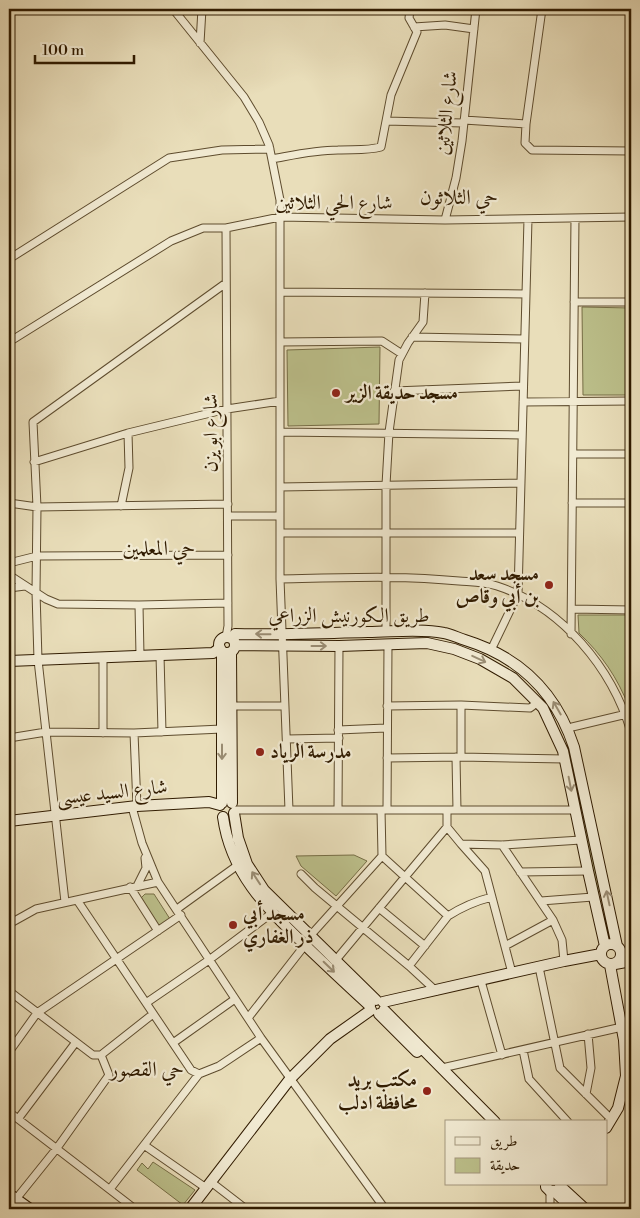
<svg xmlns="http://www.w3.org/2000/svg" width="640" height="1218" font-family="'Libre Bodoni',Amiri,serif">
  <rect width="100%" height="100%" fill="#e9deba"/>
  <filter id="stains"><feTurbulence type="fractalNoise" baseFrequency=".004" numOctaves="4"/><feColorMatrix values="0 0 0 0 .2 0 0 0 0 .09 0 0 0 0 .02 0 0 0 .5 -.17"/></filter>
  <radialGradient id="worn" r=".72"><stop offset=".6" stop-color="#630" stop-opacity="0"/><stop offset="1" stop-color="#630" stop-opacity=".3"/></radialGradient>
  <!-- green -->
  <path fill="#bcc08b" stroke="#766e46" d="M582,307L631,308V395H583Z
    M380,347L379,424L288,426L287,350Z
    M578,615H631V706L629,707C617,677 602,655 579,633Z
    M586,818L600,891L597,892L581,819Z
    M354,855L367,861L336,896L301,866L296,856Z
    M145,894H154L170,919L158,928L140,899Z
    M153,1162L195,1190L183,1205L137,1170L142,1163L148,1169Z"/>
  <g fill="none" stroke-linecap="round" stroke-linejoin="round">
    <!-- street casing -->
    <g stroke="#5e4c2e" stroke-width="9">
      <path id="street" d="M173,9L244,97L259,122L269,145L280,200V579L289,810
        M414,27L445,25L474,29
        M200,43L202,9
        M464,120L526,124L542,9
        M386,121L463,123
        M526,124L525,143L532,150L631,151
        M272,159C294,155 315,150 338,150C353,149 366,151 381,147L391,95L417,32L409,18L410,9
        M445,220L456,178L462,141L476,9
        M9,259L169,158L222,150L270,149
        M280,292L526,294
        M574,302H631
        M412,337L524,339
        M9,342L171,241L203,228H226L280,217L445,220L631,217
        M280,342L382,341L402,354
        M394,391L523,386
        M523,402L631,401
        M280,432L522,435
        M573,454H631
        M34,462L128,433L227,409L280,401
        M280,487L521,483
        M9,503L37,507L228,504
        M572,503H631
        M121,506L129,468L128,433
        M228,516H280
        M280,533H519
        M9,563L37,556L228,555
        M9,575L46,599L58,604L139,605L228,603
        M280,579C339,578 400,575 459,581C471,582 485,582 497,586C562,607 612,668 631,732
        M9,588L25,586
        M139,605L140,656
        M572,609L631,610
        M386,632V485L389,432L399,360L408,343L423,322L425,293
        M571,634L575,218
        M226,637L228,626L226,228
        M491,650L518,594L528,219
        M160,655L162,732
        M103,657V733
        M461,705V757
        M231,706H285
        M387,706L461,705L530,708L537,703
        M568,728L631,713
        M338,730L386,728
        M134,733L137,806
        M9,738L46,732L134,733L222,729
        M287,739L339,738
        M456,757L457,810
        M387,758L461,757L565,759
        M132,807L142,843L158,882L261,1038L385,1209
        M235,810H575
        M338,810L339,646
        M387,810L388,644
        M447,827L461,844L502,845L581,840
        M461,844L485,871L512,973
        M502,845L553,920L562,940L564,961
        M520,872L588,871
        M301,874L315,888L409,966
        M137,886L146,868L145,858
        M130,887L158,931
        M77,900L191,1070L199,1074L219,1066L261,1038
        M541,901L593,897
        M65,902L38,660L36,592L37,507L33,422L226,283
        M379,908L425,946
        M177,909L238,865
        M448,916C462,907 476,901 492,897
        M9,924L36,909L158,882
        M310,936L382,856
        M505,946L553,920
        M335,961L405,877L382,856L381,810
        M539,967L560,1068L611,1119
        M481,981L502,1055
        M9,991L93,1055H101L153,1014
        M436,991L409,966L448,916L405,877L447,827V810
        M146,1003L209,960L272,913
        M248,1018L305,945
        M173,1043L235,999
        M523,1050L529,1079L568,1122
        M9,1052L37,1013L181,915
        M442,1068L622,1027
        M586,1094L591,1068L588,1034
        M9,1112L135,1209
        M18,1119L76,1042
        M144,1145L206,1188
        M211,1182L246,1209
        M110,1189L199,1074
        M16,1199L57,1148L109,1075L101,1055
        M550,1209V1191
        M628,1209L631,1205"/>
    </g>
    <!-- secondary casing -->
    <g stroke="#301b00" stroke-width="12">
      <path id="secondary" d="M219 645a8 8 0 1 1 16 0a8 8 0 1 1-16 0Z
        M231,638L235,634C279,635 323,633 368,632C392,632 419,628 444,633C451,634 458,638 465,640C520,657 556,692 574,747L617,946
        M235,645L339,646L427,643L454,649L480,659L513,678L543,708L563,751L588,871L605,946
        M222,651V803
        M231,652L232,803
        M9,661L213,653L220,648
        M234,813L238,838L247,864L264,890L376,1000
        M223,817C231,875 268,909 308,948C329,968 349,987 370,1006
        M9,821L137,806L209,802L220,805
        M601 954a10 10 0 1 1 20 0a10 10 0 1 1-20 0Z
        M615,964L631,961
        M383,1002L564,961L601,954
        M384,1010L495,1122
        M379,1014L417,1052
        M606,1128L618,1108L626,1076L624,1040L610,965
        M546,1184V1187L550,1191H557L560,1188
        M560,1186L585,1209
        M555,1192L573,1209
        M9,1194L30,1209
        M190,1209L290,1079L330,1039L371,1010"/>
    </g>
    <!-- street -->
    <use href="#street" stroke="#f1ead2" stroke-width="7"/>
    <!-- secondary -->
    <use href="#secondary" stroke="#f1ead2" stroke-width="10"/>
  </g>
  <!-- one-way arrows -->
  <defs><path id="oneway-shaft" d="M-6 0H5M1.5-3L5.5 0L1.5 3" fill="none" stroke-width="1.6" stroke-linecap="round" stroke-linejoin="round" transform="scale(1.25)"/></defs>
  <g stroke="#9a8d74">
    <use href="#oneway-shaft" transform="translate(263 634) rotate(-179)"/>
    <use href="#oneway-shaft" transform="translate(319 646)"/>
    <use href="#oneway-shaft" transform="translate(479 659) rotate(25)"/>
    <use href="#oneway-shaft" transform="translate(557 708) rotate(-120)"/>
    <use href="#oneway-shaft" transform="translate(222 752) rotate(90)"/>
    <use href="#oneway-shaft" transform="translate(570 784) rotate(79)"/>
    <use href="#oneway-shaft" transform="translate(256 878) rotate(-123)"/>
    <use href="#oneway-shaft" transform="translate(608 898) rotate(-102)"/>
    <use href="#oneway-shaft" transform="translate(329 967) rotate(44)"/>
  </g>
  <!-- markers -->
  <g fill="#8f2418" stroke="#f1ead2" stroke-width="2">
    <circle cx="336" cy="393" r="5"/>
    <circle cx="549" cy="585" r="5"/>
    <circle cx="260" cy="752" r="5"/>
    <circle cx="233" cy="925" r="5"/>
    <circle cx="427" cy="1091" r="5"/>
  </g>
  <g text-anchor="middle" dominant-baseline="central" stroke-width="4.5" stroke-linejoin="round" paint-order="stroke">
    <!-- street labels -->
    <g font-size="20" fill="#301b00" stroke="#f1ead2">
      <text transform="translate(447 113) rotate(-84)">شارع الثلاثين</text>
      <text x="334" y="203">شارع الحي الثلاثين</text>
      <text transform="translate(211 433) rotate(-90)">شارع ابو يزن</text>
      <text x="349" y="616">طريق الكورنيش الزراعي</text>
      <text transform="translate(112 793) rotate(-6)">شارع السيد عيسى</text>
    </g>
    <!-- poi labels -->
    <g font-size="20" font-weight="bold" fill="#301b00" stroke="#f1ead2" text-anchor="start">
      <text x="346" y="393">مسجد حديقة الزير</text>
      <text x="539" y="574" text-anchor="end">مسجد سعد<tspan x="539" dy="23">بن أبي وقاص</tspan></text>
      <text x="270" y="752">مدرسة الرياد</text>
      <text x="243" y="914">مسجد أبي<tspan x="243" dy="23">ذر الغفاري</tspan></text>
      <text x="417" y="1080" text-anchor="end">مكتب بريد<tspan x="417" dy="23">محافظة ادلب</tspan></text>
    </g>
    <!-- neighbourhood labels -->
    <g font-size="21" fill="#301b00" stroke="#f1ead2">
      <text x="459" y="198">حي الثلاثون</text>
      <text x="159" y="549">حي المعلمين</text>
      <text x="147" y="1070">حي القصور</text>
    </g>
  </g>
  <!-- margin -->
  <rect width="640" height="1218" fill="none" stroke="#e9deba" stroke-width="30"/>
  <rect x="10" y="10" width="620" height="1198" fill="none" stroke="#301b00" stroke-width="2.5"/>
  <rect x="15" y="15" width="610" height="1188" fill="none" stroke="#301b00"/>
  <!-- legend -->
  <rect x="445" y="1120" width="162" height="65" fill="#f1ead2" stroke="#a4977e"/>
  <rect x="455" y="1137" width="25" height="8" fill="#f1ead2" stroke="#a4977e"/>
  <text x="490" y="1146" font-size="15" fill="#301b00">طريق</text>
  <rect x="455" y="1158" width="25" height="15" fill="#bcc08b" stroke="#a4977e"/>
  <text x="490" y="1170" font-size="15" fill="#301b00">حديقة</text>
  <!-- scale -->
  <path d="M35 55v8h99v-8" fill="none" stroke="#301b00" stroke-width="2.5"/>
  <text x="42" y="55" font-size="15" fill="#301b00" stroke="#f1ead2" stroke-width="4" paint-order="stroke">100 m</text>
  <rect width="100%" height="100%" filter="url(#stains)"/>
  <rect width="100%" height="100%" fill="url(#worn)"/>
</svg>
